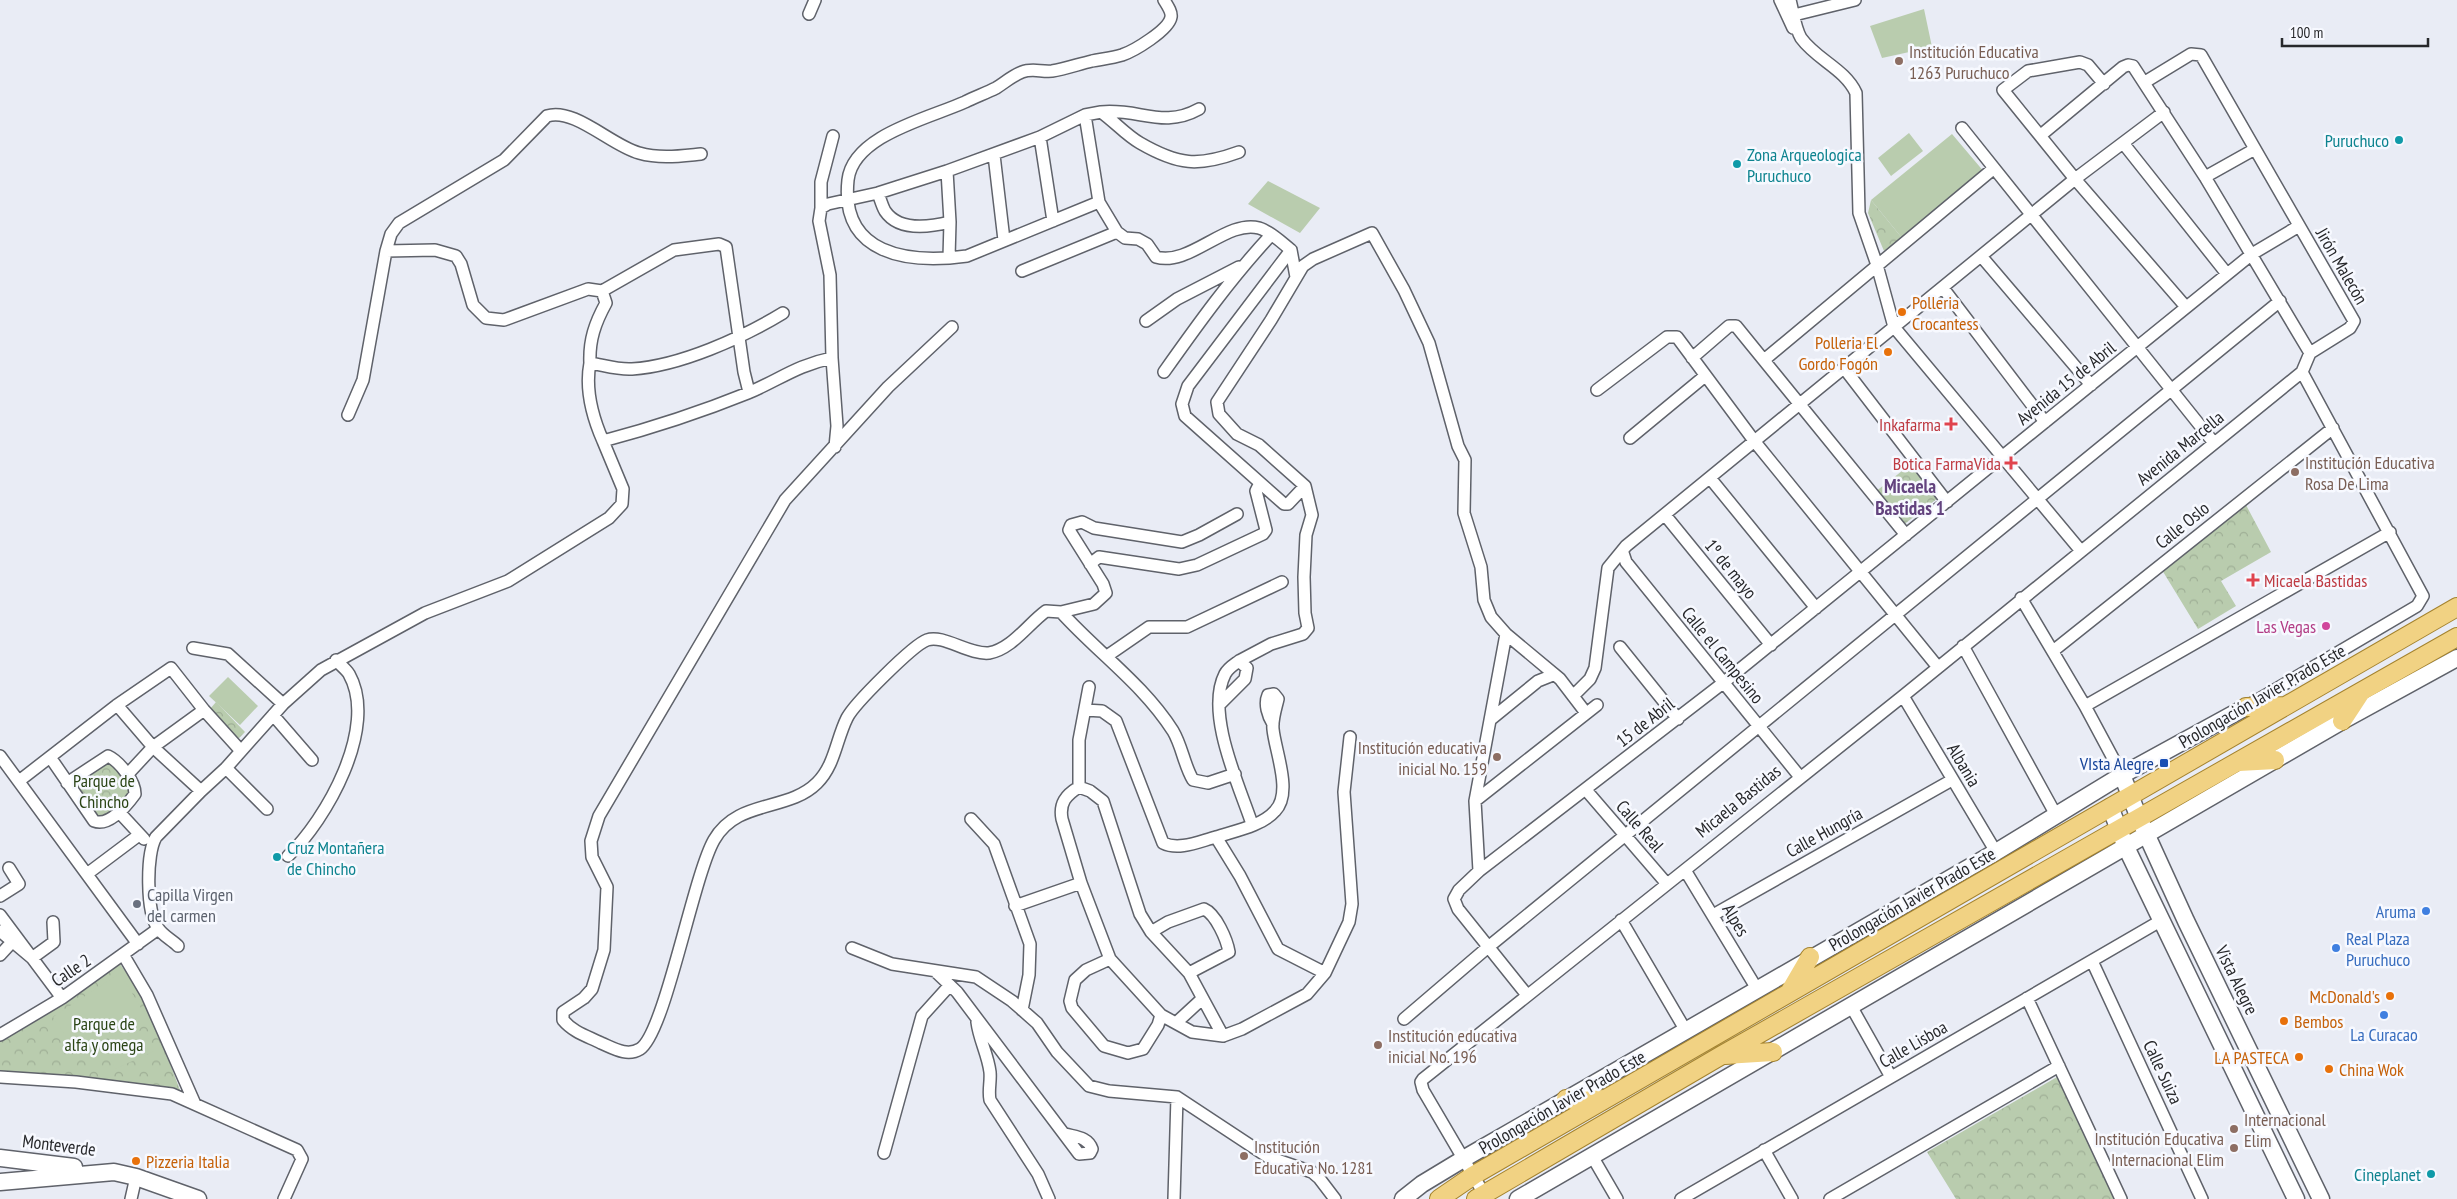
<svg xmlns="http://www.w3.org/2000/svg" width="2457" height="1199" font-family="'PT Sans Narrow',sans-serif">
  <defs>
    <pattern id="park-crowns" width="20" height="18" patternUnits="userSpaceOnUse" patternTransform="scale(1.25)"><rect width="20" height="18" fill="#b9ccae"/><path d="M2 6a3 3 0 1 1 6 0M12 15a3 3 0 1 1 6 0" fill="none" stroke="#9faf96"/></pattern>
  </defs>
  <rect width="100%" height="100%" fill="#e9ecf5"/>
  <!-- park -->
  <path fill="url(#park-crowns)" d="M1871,200L1902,238L1884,251L1868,213Z
    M1911,464L1938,498L1902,526L1875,492Z
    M2246,505L2271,552L2221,581L2236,606L2198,629L2162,570Z
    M216,702L245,732L238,739L210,709Z
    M108,756L135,792L97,825L70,784Z
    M120,964C149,1002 163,1046 180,1090L178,1094L0,1075V1040Z
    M2057,1077L2116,1199H1956L1927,1152Z"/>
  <!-- pitch -->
  <path fill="#b9ccae" d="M1924,9L1932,47L1882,58L1870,26Z
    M1909,133L1923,151L1891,176L1878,158Z
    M1952,134L1985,173L1902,238L1871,200Z
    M1268,181L1320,208L1300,233L1248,204Z
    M228,677L258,706L240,725L209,696Z
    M120,973L144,1013L80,1057L53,1017Z
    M144,1029L154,1051L115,1069L105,1047Z"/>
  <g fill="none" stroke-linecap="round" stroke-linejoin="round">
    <!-- street casing -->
    <g stroke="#5f626a" stroke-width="14">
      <path id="street" d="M1780,0L1793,28
        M1790,0C1793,11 1795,28 1801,38C1817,60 1845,69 1856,93L1859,213L1877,265L1894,327L2081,551
        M809,14L815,0
        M1794,15L1855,0
        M2145,82L2191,54L2201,55L2354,321L2350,328L2310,353
        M2104,84L2088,65L2080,62L2028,71L2003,90L2075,179L2186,307
        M1101,112C1139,108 1163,129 1199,109
        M1085,115L1099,202L967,256C908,264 840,255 848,180C853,135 930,118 965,102C975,97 986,93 996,88C1004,83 1012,76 1022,72C1032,68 1041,72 1052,71C1065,69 1079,64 1092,61C1102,59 1112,58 1122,55C1134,51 1169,30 1171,17C1172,12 1167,5 1164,0
        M1962,128L2214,443
        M1040,137L1053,221
        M2123,143L2227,274
        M994,155L1004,240
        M947,171L950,222L949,258
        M2205,177L2255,149
        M878,193C880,198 882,206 885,211C899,232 930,227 950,222
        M1099,202L1117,232L1125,238L1138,239L1147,244L1156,257C1189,267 1227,219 1259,228C1270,231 1282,243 1291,250L1296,277
        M821,208V182L833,136
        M1291,250L1188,386L1182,404L1185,416L1284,504H1288L1305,486
        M386,251L435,250L456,256L461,264L473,305L486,318L504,320L588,289L602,291L606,303C595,323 589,340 590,363
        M1981,256L2091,385
        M1022,271L1117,232
        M1943,288L2045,422
        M602,291L674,250L719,244L726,247L744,372L749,392
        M783,313C742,338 680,366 632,369C618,370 603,365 590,363C585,389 592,416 603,441C652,428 701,412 748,393C779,380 797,365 832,358
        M1146,321L1177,299L1239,267
        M952,327L888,387L785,500L599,816L591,841L592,857L607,887L604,950L592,989L584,998L563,1012V1020C573,1032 587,1036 601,1043C613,1048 627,1057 640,1049C665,1033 693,877 714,840C737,799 788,812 817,783C835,765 836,740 847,718C854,704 913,645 927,640C943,634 969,655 989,653C1012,649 1028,624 1046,611L1061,612C1097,652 1143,684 1173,731C1182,746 1184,765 1193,780L1208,783L1235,774
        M1692,358L1729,326H1736L1906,535
        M1764,360L1993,169
        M1844,368L1947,502
        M1164,372C1198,324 1231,278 1271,235
        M1597,390L1667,337H1677L1755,442L1937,666
        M348,415L363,380L386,251L391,234L399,223L504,160L547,116C574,107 612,146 639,153C660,159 680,156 701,154
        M1630,438L1705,376
        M835,447L837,426L832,358L830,275L819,221L821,208L828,204L878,193L947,171L1040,137L1085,115L1101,112C1115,122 1126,135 1140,143C1178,165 1198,167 1239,152
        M1710,478L1816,608
        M1665,515L1771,645
        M1623,553L1626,562L1800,777
        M1090,564L1099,557L1179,569L1197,565L1263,534L1266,530L1256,491L1260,483
        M2021,598L2085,706L2122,775
        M1061,612L1094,604L1106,593L1103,584L1069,530L1071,525L1082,522L1094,528L1182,542L1199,535L1237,514
        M1963,646L2056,815
        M1620,647L1678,719
        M193,648L228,654L283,704
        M2053,651L2333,428
        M1107,656L1149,627H1187L1282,582
        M1239,661L1271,644L1303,634L1308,628L1305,613L1304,577L1306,535L1312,515L1305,486L1259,445L1237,434L1219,414L1217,402L1271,320L1303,266L1313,259L1372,233L1404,290L1429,343L1458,446L1465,460L1464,513L1481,567L1484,600L1491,617L1506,634L1560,679L1586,713
        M1089,687L1079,740V787C1066,795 1059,803 1062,819L1081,883L1110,959L1161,1015L1192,1032L1223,1036L1242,1029L1307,994L1325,973L1349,922L1352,904L1344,792L1350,737
        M1573,696L1590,679L1595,668L1608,568L1626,546L2075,179L2164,112
        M1903,696L1996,852
        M1220,704L1245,679L1247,668L1239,661C1235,664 1228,668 1225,674C1205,713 1239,785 1252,824
        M117,705L153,747L201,791
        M2249,705L2417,606L2423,596L2302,372
        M2085,706L2390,532
        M1085,710L1102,711L1116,721L1163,843C1179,851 1200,841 1216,837L1240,876L1278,949L1325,973
        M273,715L312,760
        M1490,720L1538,681L1553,675
        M0,756L138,944
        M50,757L94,821C109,827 127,805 135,794C135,781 119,761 108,756L67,783
        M226,768L267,809
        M127,775L153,747L204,710
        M19,781L117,705L171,668L204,710L241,751
        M1079,787L1090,791L1103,801L1140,914L1151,932L1189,973L1223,1036
        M1586,790L1667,884
        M1475,801L1597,705
        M119,812L144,839
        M971,819L994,844L1030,944L1029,975L1022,1010
        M1216,837C1234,831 1262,826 1275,811C1293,793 1275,751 1273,729C1272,719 1276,708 1278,699L1274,694L1268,695C1264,704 1268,716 1273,724
        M288,856C326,820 379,727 349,674C346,669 340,665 336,660
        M1685,870L1757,989
        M1479,871L1475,801L1506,634
        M87,874L139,835
        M0,896L19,884L9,868
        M1015,906L1081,883
        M0,915L62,998
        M1713,915L1952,780
        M1621,920L1686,1031
        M0,931L32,958L54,942L53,922
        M1151,932L1168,922L1204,909C1216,914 1227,940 1229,952L1189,973
        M178,946C172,940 162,935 158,928C146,913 146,853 156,837L201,791L226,768L283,704L321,670L425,613L508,581L609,518L622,504L623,489L603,441
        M852,948L892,964L976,977L1012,1001L1037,1023L1057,1052L1089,1086L1109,1091L1177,1097L1268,1157L1312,1172L1319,1178L1335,1199
        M0,955L12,942
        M124,956L147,995L195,1104
        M1110,959L1086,970L1075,980L1070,1001L1072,1008L1104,1046L1128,1053L1143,1049L1158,1025L1161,1015
        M2092,961L2202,1199
        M935,971L957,992L1079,1154L1090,1153L1092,1149C1088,1137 1076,1137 1065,1134
        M1527,995L1458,909L1454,899L1459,890L1479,871L1723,683L2252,254L2299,226
        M2027,998L2121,1199
        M1851,1006L1891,1077
        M1404,1019L1487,948L2280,301
        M977,1022C979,1039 988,1055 990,1072C991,1082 988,1090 990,1100L1038,1174L1049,1199
        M1176,1023L1202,999
        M0,1035L62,998L158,929
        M0,1077L76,1082L172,1094L297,1150L302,1159L284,1199
        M1764,1150L1792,1199
        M884,1153L922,1016L950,985
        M1592,1156L1617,1199
        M131,1199L136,1177
        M1174,1199L1177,1097
        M1487,1199L1423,1090L1421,1082L1423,1079L1903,696L2302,372L2310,353L2205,177L2133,66L2128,65L2123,67L2041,135
        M1681,1199L2162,920
        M1830,1199L2059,1066"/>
    </g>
    <!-- secondary casing -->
    <g stroke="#5f626a" stroke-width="19">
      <path id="secondary" d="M2122,775L2139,818L2186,921L2321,1199
        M2110,807L2126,847L2296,1199
        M0,1158L74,1167
        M0,1182L114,1172L136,1177L198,1199
        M1403,1199L1422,1184L1465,1158L1996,852L2122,775L2246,707
        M1518,1199L2342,721L2457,658"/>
    </g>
    <!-- primary casing -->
    <g stroke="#a4832e" stroke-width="20">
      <path id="primary" d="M2246,707L2285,706
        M2342,721L2361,692
        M2239,762L2275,760
        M1789,993L1810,957
        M1725,1055L1773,1052
        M1566,1099L1583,1101L1604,1099
        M1439,1199L1474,1175L2457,607
        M1476,1199L1722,1055L2457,637"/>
    </g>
    <!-- street -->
    <use href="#street" stroke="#fff" stroke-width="11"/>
    <!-- secondary -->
    <use href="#secondary" stroke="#fff" stroke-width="16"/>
    <!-- primary -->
    <use href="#primary" stroke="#f1d283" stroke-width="18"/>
  </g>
  <!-- markers -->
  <g fill="#8d6e63" stroke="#f7f9ff" stroke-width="2">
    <circle cx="1899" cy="61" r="5"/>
    <circle cx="2295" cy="472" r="5"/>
    <circle cx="1497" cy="757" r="5"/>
    <circle cx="1378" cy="1045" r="5"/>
    <circle cx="2234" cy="1129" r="5"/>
    <circle cx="2234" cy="1148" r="5"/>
    <circle cx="1244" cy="1156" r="5"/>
  </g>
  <g fill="#0f9aa8" stroke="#f7f9ff" stroke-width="2">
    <circle cx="2399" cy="140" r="5"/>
    <circle cx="1737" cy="164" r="5"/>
    <circle cx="277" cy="857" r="5"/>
    <circle cx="2431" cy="1174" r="5"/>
  </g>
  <g fill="#e8710a" stroke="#f7f9ff" stroke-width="2">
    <circle cx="1902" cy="312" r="5"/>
    <circle cx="1888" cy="352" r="5"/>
    <circle cx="2390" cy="996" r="5"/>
    <circle cx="2284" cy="1021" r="5"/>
    <circle cx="2299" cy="1057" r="5"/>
    <circle cx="2329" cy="1069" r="5"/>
    <circle cx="136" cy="1161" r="5"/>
  </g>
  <g fill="#e0444e" stroke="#f7f9ff" stroke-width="2">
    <path d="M1948.5 416.5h5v5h5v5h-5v5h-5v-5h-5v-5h5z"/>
    <path d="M2008.5 455.5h5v5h5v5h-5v5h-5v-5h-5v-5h5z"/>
    <path d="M2250.5 572.5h5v5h5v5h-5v5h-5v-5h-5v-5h5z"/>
  </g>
  <circle fill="#d1479c" stroke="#f7f9ff" stroke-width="2" cx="2326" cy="626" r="5"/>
  <rect fill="#1a4fb4" stroke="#f7f9ff" stroke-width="2" x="2159" y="758" width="10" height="10" rx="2.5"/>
  <circle fill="#6b7280" stroke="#f7f9ff" stroke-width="2" cx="137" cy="904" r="5"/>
  <g fill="#3f7fe0" stroke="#f7f9ff" stroke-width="2">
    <circle cx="2426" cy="911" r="5"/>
    <circle cx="2336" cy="948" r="5"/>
    <circle cx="2384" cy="1015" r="5"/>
  </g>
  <g text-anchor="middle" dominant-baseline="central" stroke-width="5" stroke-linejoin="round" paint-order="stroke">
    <!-- education labels -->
    <g font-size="18" fill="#785e54" stroke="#f7f9ff" text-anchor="start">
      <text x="1909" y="51">Institución Educativa<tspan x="1909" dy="21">1263 Puruchuco</tspan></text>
      <text x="2305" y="462">Institución Educativa<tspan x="2305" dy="21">Rosa De Lima</tspan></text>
      <text x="1487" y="747" text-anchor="end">Institución educativa<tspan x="1487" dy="21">inicial No. 159</tspan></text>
      <text x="1388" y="1035">Institución educativa<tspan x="1388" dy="21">inicial No. 196</tspan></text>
      <text x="2244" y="1119">Internacional<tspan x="2244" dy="21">Elim</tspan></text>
      <text x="2224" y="1138" text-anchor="end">Institución Educativa<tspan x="2224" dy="21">Internacional Elim</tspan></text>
      <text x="1254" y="1146">Institución<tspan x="1254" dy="21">Educativa No. 1281</tspan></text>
    </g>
    <!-- culture labels -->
    <g font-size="18" fill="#0d838f" stroke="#f7f9ff" text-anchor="end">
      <text x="2389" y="140">Puruchuco</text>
      <text x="1747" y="154" text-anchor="start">Zona Arqueologica<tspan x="1747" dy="21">Puruchuco</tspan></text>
      <text x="287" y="847" text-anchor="start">Cruz Montañera<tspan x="287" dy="21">de Chincho</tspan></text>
      <text x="2421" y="1174">Cineplanet</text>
    </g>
    <!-- street labels -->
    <g font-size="18" fill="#27282b" stroke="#f7f9ff">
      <text transform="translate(2342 266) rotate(60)">Jirón Malecón</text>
      <text transform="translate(2066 383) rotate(-39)">Avenida 15 de Abril</text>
      <text transform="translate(2180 448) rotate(-39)">Avenida Marcella</text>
      <text transform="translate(2182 525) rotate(-39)">Calle Oslo</text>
      <text transform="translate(1731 569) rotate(51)">1º de mayo</text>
      <text transform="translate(1723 655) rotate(51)">Calle el Campesino</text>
      <text transform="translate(2262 696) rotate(-30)">Prolongación Javier Prado Este</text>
      <text transform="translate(1645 722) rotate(-38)">15 de Abril</text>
      <text transform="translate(1964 765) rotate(59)">Albania</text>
      <text transform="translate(1738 801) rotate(-39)">Micaela Bastidas</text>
      <text transform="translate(1640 826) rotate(49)">Calle Real</text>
      <text transform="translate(1824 832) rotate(-29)">Calle Hungría</text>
      <text transform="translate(1912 899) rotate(-30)">Prolongación Javier Prado Este</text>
      <text transform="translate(1736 920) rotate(59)">Alpes</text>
      <text transform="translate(71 970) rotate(-34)">Calle 2</text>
      <text transform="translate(2237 980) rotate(64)">Vista Alegre</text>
      <text transform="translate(1913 1044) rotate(-30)">Calle Lisboa</text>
      <text transform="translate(2163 1072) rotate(65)">Calle Suiza</text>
      <text transform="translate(1562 1102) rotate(-30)">Prolongación Javier Prado Este</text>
      <text transform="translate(59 1145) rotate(7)">Monteverde</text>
    </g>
    <!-- food labels -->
    <g font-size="18" fill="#c56008" stroke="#f7f9ff" text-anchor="start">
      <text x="1912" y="302">Polleria<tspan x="1912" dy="21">Crocantess</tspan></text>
      <text x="1878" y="342" text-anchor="end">Polleria El<tspan x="1878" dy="21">Gordo Fogón</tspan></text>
      <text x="2380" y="996" text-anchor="end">McDonald's</text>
      <text x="2294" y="1021">Bembos</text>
      <text x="2289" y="1057" text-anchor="end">LA PASTECA</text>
      <text x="2339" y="1069">China Wok</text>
      <text x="146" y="1161">Pizzeria Italia</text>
    </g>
    <!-- health labels -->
    <g font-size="18" fill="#be3a42" stroke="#f7f9ff" text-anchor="end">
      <text x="1941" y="424">Inkafarma</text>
      <text x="2001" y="463">Botica FarmaVida</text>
      <text x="2264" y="580" text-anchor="start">Micaela Bastidas</text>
    </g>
    <!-- hotel labels -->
    <g font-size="18" fill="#b23c85" stroke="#f7f9ff" text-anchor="end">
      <text x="2316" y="626">Las Vegas</text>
    </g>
    <!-- transit labels -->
    <g font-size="18" fill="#164399" stroke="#f7f9ff" text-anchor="end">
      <text x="2154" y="763">VIsta Alegre</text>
    </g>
    <!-- park labels -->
    <g font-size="18" fill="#2a4415" stroke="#f7f9ff">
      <text x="104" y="780">Parque de<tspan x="104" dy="21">Chincho</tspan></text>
      <text x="104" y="1023">Parque de<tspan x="104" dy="21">alfa y omega</tspan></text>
    </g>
    <!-- worship labels -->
    <g font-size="18" fill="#5b616d" stroke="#f7f9ff" text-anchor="start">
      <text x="147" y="894">Capilla Virgen<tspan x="147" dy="21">del carmen</tspan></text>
    </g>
    <!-- shop labels -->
    <g font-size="18" fill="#366cbe" stroke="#f7f9ff" text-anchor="end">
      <text x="2416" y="911">Aruma</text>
      <text x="2346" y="938" text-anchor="start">Real Plaza<tspan x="2346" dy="21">Puruchuco</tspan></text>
      <text x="2384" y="1034" text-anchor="middle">La Curacao</text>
    </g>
    <!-- neighbourhood labels -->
    <g font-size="19" font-weight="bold" fill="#63437e" stroke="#f7f9ff">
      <text x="1910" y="486">Micaela<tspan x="1910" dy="22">Bastidas 1</tspan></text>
    </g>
  </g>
  <!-- scale -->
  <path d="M2282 38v8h146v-8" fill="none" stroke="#27282b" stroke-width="2.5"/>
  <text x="2290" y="38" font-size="15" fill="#27282b" stroke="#f7f9ff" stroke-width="4" paint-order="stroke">100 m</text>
</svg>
